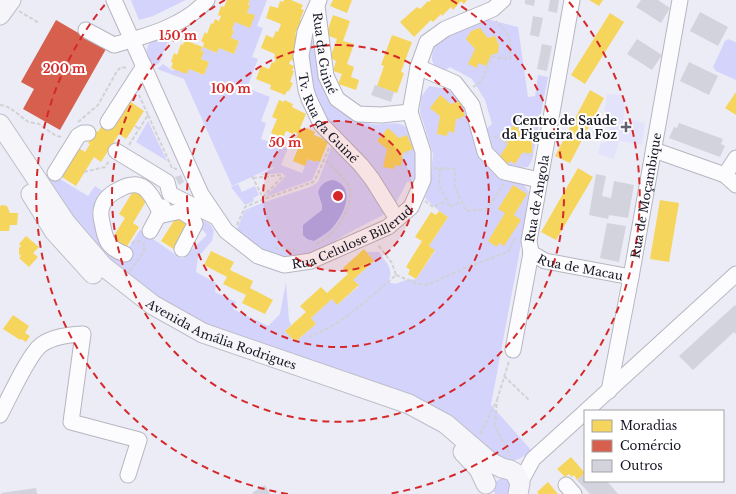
<svg xmlns="http://www.w3.org/2000/svg" width="736" height="494" font-family="'Libre Baskerville',serif">
  <rect width="100%" height="100%" fill="#ececf7"/>
  <!-- built -->
  <path fill="#e3e3fb" d="M607,94L621,95V99H625L624,123L630,124V119L645,123L642,145L619,141L614,159L598,154L601,142L605,143L610,129L603,126Z"/>
  <!-- green -->
  <path fill="#d4d3fb" d="M131,0H186L153,16L139,20Z
    M250,0H267L257,26L263,28L252,57L258,59L247,88L270,97L261,121L266,123L261,139L288,148L281,165L302,173L308,159L314,162L316,160L320,162L312,180L265,197L282,180L285,176L282,173L259,175L274,168L273,167L232,186L184,79L157,69L163,64L173,71L174,69H189L204,75L209,62L201,59L203,52L201,51L203,47L217,53L219,48L234,54L239,41L231,38L234,31L232,30L235,22L254,16L247,13Z
    M487,19L518,27L528,97L535,96L538,75L548,77L532,160L528,167C502,171 491,153 485,130L492,124L485,100L472,79L450,67L443,72C437,69 432,65 432,58C432,53 433,48 437,44C449,34 473,26 487,19Z
    M158,37L168,41L160,62L153,68C146,54 142,46 158,37Z
    M728,39L736,42V80L716,71L713,67L725,41Z
    M310,41H313L315,44L314,49C319,69 321,97 338,110C345,116 363,123 372,124C383,126 398,119 407,128C412,134 413,141 414,148C417,160 418,169 415,181L407,182L402,192L395,204L326,121L316,98L309,79L308,47Z
    M429,86L447,89L461,100L467,111L481,160L492,171L505,179L524,185L529,192L519,255L491,405L532,451L519,459L511,461L502,460L465,430L180,314L131,280L103,254L74,219L47,175L50,173L88,196L95,186L108,195L100,215L124,255L140,230L182,259L207,235L200,227L196,217L210,224L214,231L212,241L198,257L196,272L216,283L215,292L236,302L233,309L268,326L280,314L286,282L289,320L291,325L285,331L295,342L316,324L311,318L332,299L338,304L359,286L353,280L374,261L366,252H379C385,261 395,270 388,281C394,285 396,284 403,281C407,279 412,280 416,279L435,251L429,246L448,217L439,211L425,198L430,184L433,154L420,112L421,97Z
    M148,121L167,161L136,142Z
    M333,142L365,178L385,210L383,215L354,230L305,258L287,261L267,254L236,232L245,210L262,203L310,187L318,182Z
    M238,184L242,192L255,186L259,195L253,198L254,201L245,205L231,187Z
    M506,477L511,482L512,494H495C490,485 496,479 506,477Z"/>
  <!-- water -->
  <path fill="#afaceb" d="M333,180C355,186 346,210 336,223C331,231 322,236 314,241L307,239L303,235V225L322,210V205L318,192C321,184 325,181 333,180Z"/>
  <!-- homes -->
  <path fill="#f6d55c" d="M227,0H250L248,5H250L247,13L255,15L250,28L235,22L232,30L234,31L231,38L239,41L234,54L219,48L217,53L203,47L204,43L201,41L205,32L207,34L211,23L213,24L215,19L219,21L221,16L218,15L221,6L224,7Z
    M284,0H291L303,5L301,9L304,10L300,20L302,21L299,30H297L295,34L298,35V41L294,51L297,52L293,61L291,60L289,64L294,66L292,71H294L290,82L293,83L289,91H287L285,95L270,89L271,85L256,79L261,66L269,69L272,62L274,63L276,59L274,58L275,54L261,48L266,35L273,38L276,31L278,32L281,24L266,18L270,6L278,8L280,1L283,2Z
    M333,0H352L347,13L330,6Z
    M431,0H467L464,4L461,1L453,10L451,7L442,16L441,14L433,22L431,20L414,37L400,22L417,7L420,9L428,1L429,2Z
    M589,0H603L599,6Z
    M610,13L624,22L585,84L571,75Z
    M333,15L350,21L343,41L354,44L347,64L354,67L351,77L359,80L356,90L338,84L342,74L333,71L336,61L330,58L337,39L326,35Z
    M480,28L488,38L495,36L499,45L498,53L491,55L486,66L478,63L477,68L468,64L475,49L466,39L471,31Z
    M392,35L412,42L401,72L404,73L397,93L377,86L384,66L381,65Z
    M184,40L203,47L201,51L204,52L201,59L209,62L204,75L189,69L187,74L171,68L173,63L171,62L174,53L177,55L181,44L183,45Z
    M590,90L604,98L570,163L555,156Z
    M736,92V115L725,108Z
    M440,95L451,104L460,101L465,116L456,119L454,133L448,131L447,136L437,134L440,116L430,108Z
    M128,100L144,111L126,139L119,134L101,162L94,157L76,186L59,175L77,147L85,152L90,144L88,143L90,140L88,139L96,131L98,132L103,124Z
    M279,100L284,102V100L293,104L292,107L306,114L300,128L305,130L306,128L315,132L314,135L324,139L323,140L328,142L320,162L316,160L315,162L308,159L305,166L293,161L299,146L294,144L298,134L294,132L293,134L286,131L283,138L271,133L277,119L272,117Z
    M516,125L523,137H532V153H522L515,164L510,161L507,165L498,159L508,144L502,133Z
    M388,128L399,138L407,135L413,149L403,153L401,166L395,165L394,169L383,167L387,149L377,141Z
    M578,168L593,177L556,240L541,232Z
    M137,185L148,198L133,223L139,227L124,251L110,242L125,218L119,214Z
    M513,185L527,194L514,215L521,220L504,246L499,243L497,247L488,241L505,213L498,209Z
    M660,200L679,203L669,262L650,259Z
    M2,205L7,206L10,213H18L17,225H10L9,231H0V206Z
    M439,211L448,217L429,246L435,250L416,279L408,274L410,270L406,267L422,241L415,237L431,212L436,215Z
    M177,216L193,221L175,250L161,241Z
    M26,236L39,247L33,253L38,257L29,267L19,258L21,256L19,254V248L21,246L19,244Z
    M364,249L374,261L353,280L359,285L337,305L332,299L311,318L316,324L295,342L285,331L306,312L300,306L321,287L327,293L348,274L343,268Z
    M211,251L234,262L230,270L253,281L250,288L273,300L265,314L242,303L246,295L223,284L227,277L204,265Z
    M13,315L29,326L25,333L30,336L26,342L21,339L20,340L3,329Z
    M571,457L585,473L577,480L574,475L572,477L569,474L565,477L557,469Z
    M548,482L558,494H539L537,492Z"/>
  <!-- shops -->
  <path fill="#d6604d" d="M56,20L106,49L60,130L23,109L34,89L21,82Z"/>
  <!-- building -->
  <path fill="#d3d3de" d="M525,0H535L534,6L525,4Z
    M550,0H559L557,13L548,11Z
    M641,0H658L670,8L661,23L636,7Z
    M700,12L728,27L718,46L690,31Z
    M533,16L543,18L539,37L530,35Z
    M637,39L662,55L652,70L627,54Z
    M542,44L552,46L547,71L537,69Z
    M689,62L718,76L709,95L680,81Z
    M375,85L394,92L391,102L371,95Z
    M679,123L723,139L721,144L725,146L720,157L669,138L674,127L677,128Z
    M596,174L606,176L602,196L611,198L614,181L634,185L628,218L609,215L608,219L589,215Z
    M181,175L184,182L179,185L175,177Z
    M607,223L626,226L619,262L600,258Z
    M735,305L736,306V334L734,332L693,370L679,356Z
    M585,473V481H607L618,494H590L577,480Z
    M265,485L270,494H253L252,493Z
    M36,488L37,494H2L1,493Z"/>
  <g fill="none" stroke-linecap="round" stroke-linejoin="round">
    <!-- minor casing -->
    <g stroke="#b6b6c1" stroke-width="17">
      <g id="minor">
        <path id="s1" d="M114,0L201,194L226,231L258,256L284,265L311,261L388,227L411,207L423,180V152L410,112L418,67L427,42L445,29L493,9L503,0"/>
        <path id="s2" d="M319,0L305,32L301,56L306,90L309,99L321,124L361,165L372,179L397,219"/>
        <path id="s3" d="M317,6L326,76L337,99L358,114L381,115L410,112"/>
        <path d="M86,30L114,45C146,36 185,26 207,0"/>
        <path d="M418,67L455,83L472,105L485,152L504,172L539,180"/>
        <path d="M108,122L144,66"/>
        <path d="M654,150L725,175L736,185"/>
        <path d="M116,151L167,182L170,194L214,216"/>
        <path d="M55,173L78,136L83,133H88"/>
        <path d="M725,175L736,158"/>
        <path d="M158,216L181,211L193,219L195,224L182,249"/>
        <path d="M150,231L163,207"/>
        <path id="s4" d="M531,253L545,261L631,277"/>
        <path d="M125,254C107,248 105,239 102,222C101,218 100,212 102,207C104,199 112,193 118,190C143,176 150,192 160,212"/>
        <path id="s5" d="M513,350L531,253L529,241L572,0"/>
        <path id="s6" d="M609,391L631,277L680,0"/>
        <path d="M586,411L736,274"/>
        <path d="M0,415C8,400 29,354 41,345C53,336 69,335 83,334L71,422L139,440L128,475"/>
        <path d="M520,483L533,459L585,412"/>
        <path d="M566,485L574,494"/>
      </g>
    </g>
    <!-- major casing -->
    <g stroke="#bebeca" stroke-width="21">
      <g id="major">
        <path d="M0,15L11,0"/>
        <path id="s7" d="M0,124L66,223L103,266L153,305L203,333L409,404L446,424L490,462L502,468L510,470L515,473L520,483L518,494"/>
        <path d="M31,194L54,231L93,274"/>
        <path d="M463,452L479,469L486,484"/>
      </g>
    </g>
    <!-- path -->
    <path stroke="#d2d2d5" stroke-width="2" stroke-dasharray="4 2" stroke-linecap="butt" d="M19,11L39,23
      M473,87L481,82L492,57L510,59C512,39 510,36 496,21
      M0,105C11,106 18,115 27,121C30,123 35,123 39,124C47,129 54,137 63,137
      M148,115L172,168L177,169
      M458,119L464,120
      M78,122L98,105L117,71L121,67L127,68
      M135,126L139,129
      M494,137H496L507,145
      M129,145L148,115L139,95
      M405,152L411,155
      M525,153L532,156
      M434,168L455,169V187L466,211L487,209L504,184
      M440,168L439,185L450,207L461,201
      M84,172L105,167L109,161
      M252,176L263,198
      M253,178L280,175L282,177L263,197
      M425,201L433,207L446,201
      M237,225L245,207L264,199L313,182L317,176L329,148
      M132,244L133,242L142,241
      M316,244C320,242 325,240 329,236C340,227 355,201 349,187C344,176 332,167 324,159
      M275,248L295,250
      M130,271L144,252V242
      M396,275L416,283L427,285L467,267L508,252L516,237
      M309,337C343,324 369,298 396,275L392,263L378,245
      M504,376L529,400
      M497,400L509,361
      M480,434L497,400L495,426L510,456"/>
    <!-- minor -->
    <use href="#minor" stroke="#fcfcfe" stroke-width="15"/>
    <!-- major -->
    <use href="#major" stroke="#f5f5fa" stroke-width="19"/>
  </g>
  <!-- distance rings -->
  <circle cx="338" cy="196" r="75" fill="#d62828" fill-opacity=".12"/>
  <g fill="none" stroke="#d62828" stroke-width="2" stroke-dasharray="7 5">
    <circle cx="338" cy="196" r="75"/>
    <circle cx="338" cy="196" r="151"/>
    <path d="M451 0A226 226 0 1 1 225 0"/>
    <path d="M288 494A302 302 0 0 1 107 2M569 2A302 302 0 0 1 388 494"/>
  </g>
  <!-- markers -->
  <path fill="#62626e" stroke="#fff" stroke-width="1.5" d="M624 121h4v4h4v4h-4v4h-4v-4h-4v-4h4z"/>
  <g text-anchor="middle" dominant-baseline="central" stroke-width="4" stroke-linejoin="round" paint-order="stroke">
    <!-- street labels -->
    <g font-size="12" fill="#181824" stroke="#fff">
      <text stroke="none"><textPath href="#s3" startOffset="48">Rua da Guiné</textPath></text>
      <text stroke="none"><textPath href="#s2" startOffset="129">Tv. Rua da Guiné</textPath></text>
      <text stroke="none"><textPath href="#s6" startOffset="199">Rua de Moçambique</textPath></text>
      <text stroke="none"><textPath href="#s5" startOffset="154">Rua de Angola</textPath></text>
      <text stroke="none"><textPath href="#s1" startOffset="400">Rua Celulose Billerud</textPath></text>
      <text stroke="none"><textPath href="#s4" startOffset="52">Rua de Macau</textPath></text>
      <text stroke="none"><textPath href="#s7" startOffset="314">Avenida Amália Rodrigues</textPath></text>
    </g>
    <!-- poi labels -->
    <g font-size="12" font-weight="bold" fill="#181824" stroke="#fff" text-anchor="end">
      <text x="617" y="120">Centro de Saúde<tspan x="617" dy="14">da Figueira da Foz</tspan></text>
    </g>
  </g>
  <circle cx="338" cy="196" r="6" fill="#d62828" stroke="#fff" stroke-width="2"/>
  <g font-size="12" text-anchor="middle" font-weight="bold" fill="#d62828" stroke="#fff" stroke-width="4" stroke-linejoin="round" paint-order="stroke">
    <text x="178" y="40">150 m</text>
    <text x="64" y="73">200 m</text>
    <text x="231" y="93">100 m</text>
    <text x="285" y="147">50 m</text>
  </g>
  <!-- legend -->
  <rect x="584" y="410" width="140" height="72" fill="#ffffff" stroke="#a3a3a7"/>
  <rect x="592" y="420" width="20" height="12" fill="#f6d55c" stroke="#a3a3a7"/>
  <text x="620" y="430" font-size="12" fill="#181824">Moradias</text>
  <rect x="592" y="440" width="20" height="12" fill="#d6604d" stroke="#a3a3a7"/>
  <text x="620" y="450" font-size="12" fill="#181824">Comércio</text>
  <rect x="592" y="460" width="20" height="12" fill="#d3d3de" stroke="#a3a3a7"/>
  <text x="620" y="470" font-size="12" fill="#181824">Outros</text>
</svg>
